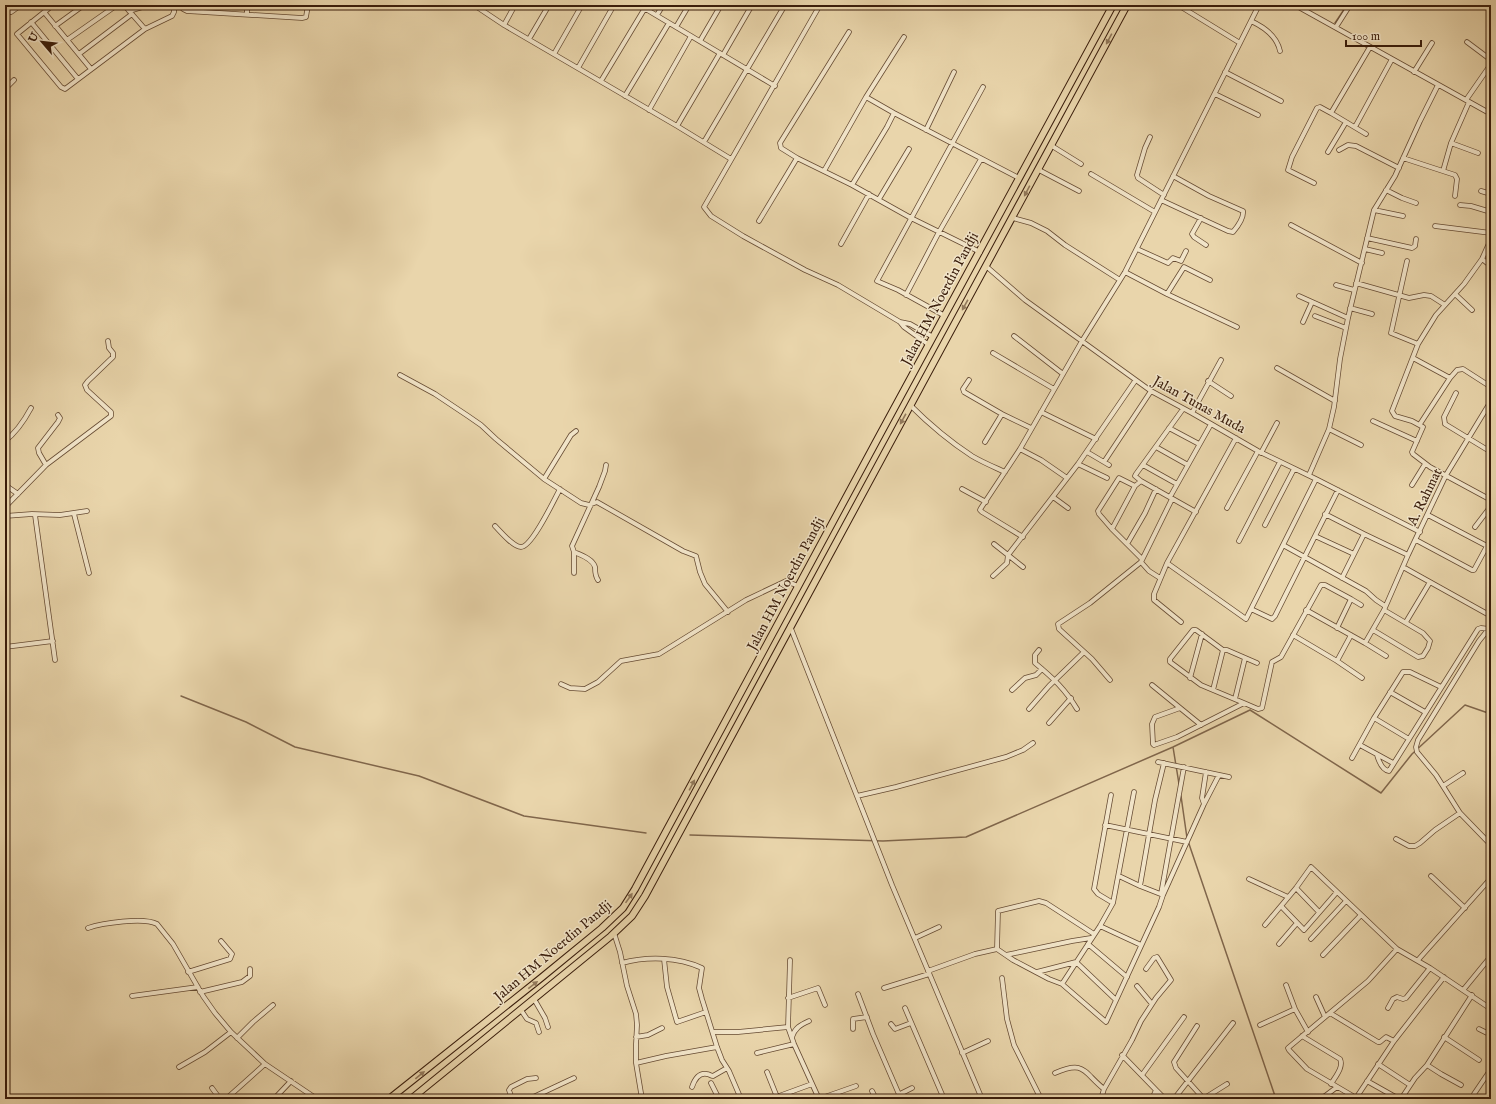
<svg xmlns="http://www.w3.org/2000/svg" width="1496" height="1104" font-family="'IM FELL English',serif">
  <rect width="100%" height="100%" fill="#e9d5ab"/>
  <filter id="stains"><feTurbulence type="fractalNoise" baseFrequency=".005" numOctaves="4"/><feColorMatrix values="0 0 0 0 .2 0 0 0 0 .09 0 0 0 0 .02 0 0 0 .5 -.17"/></filter>
  <radialGradient id="worn" r=".72"><stop offset=".6" stop-color="#630" stop-opacity="0"/><stop offset="1" stop-color="#630" stop-opacity=".3"/></radialGradient>
  <g fill="none" stroke-linecap="round" stroke-linejoin="round">
    <!-- stream -->
    <path stroke="#80664b" stroke-width="1.5" d="M1335,23L1347,5
      M181,696L246,722L295,747L419,776L524,816L646,833
      M1173,747L1179,784
      M1181,796L1187,838
      M690,835L883,841L966,837L1173,747L1250,710L1381,793L1412,754L1465,705L1491,714
      M1188,841L1276,1099"/>
    <!-- minor casing -->
    <g stroke="#664b33" stroke-width="5.5">
      <path id="minor" d="M53,5L17,34L61,87L65,89L145,29L172,16L174,12V5
        M124,5L145,29
        M182,5L183,9L187,11L302,18L306,17L308,5
        M474,5L504,25L677,126L731,159
        M639,5L775,86
        M820,5L704,207L711,216L743,236L805,270L838,285L900,322L910,324L933,337
        M1178,5L1240,43
        M1295,5L1491,114
        M129,11L149,5
        M11,12L21,5
        M44,12L91,69
        M247,14V5
        M657,15L663,5
        M1251,21C1264,27 1277,36 1280,51
        M31,22L78,79
        M504,25L515,5
        M55,26L84,5
        M676,27L689,5
        M1336,27L1350,5
        M529,39L549,5
        M67,40L117,5
        M700,41L721,5
        M1467,42L1491,60
        M79,54L132,14
        M554,54L582,5
        M723,55L752,5
        M578,68L614,5
        M1225,72L1281,101
        M1414,72L1432,43
        M601,81L645,8
        M5,89L14,80
        M1215,94L1258,115
        M625,96L669,23
        M866,97L894,113L1019,178
        M1466,100L1491,64
        M649,110L691,36
        M1331,113L1366,134
        M677,126L720,53
        M1355,127L1392,59
        M926,130L954,72
        M1150,137L1145,148L1137,175L1138,178L1164,195
        M704,142L785,5
        M1451,143L1478,153
        M1052,146L1081,164
        M1339,150L1348,145L1356,146L1399,168
        M1328,152L1346,122
        M797,158L781,148L780,143L849,32
        M1403,158L1455,175L1457,179L1455,196
        M1039,170L1079,191
        M824,171L866,97L904,37
        M1443,171L1451,143L1469,102
        M1091,174L1155,212
        M1314,183L1288,170L1292,157L1317,108L1320,107L1331,113L1370,47
        M852,185L887,127L894,113
        M1386,190L1402,198L1416,203
        M1481,191L1491,194
        M879,199L909,149
        M1161,200L1228,231L1233,232C1238,226 1244,218 1243,211L1209,196L1173,176
        M1460,205L1471,206L1491,212
        M1374,210L1403,216
        M1013,218L1031,223L1047,231L1065,245L1120,280
        M1201,218L1192,234L1194,237L1206,245
        M759,221L797,158L852,185L911,218L980,252
        M1291,225L1362,263
        M1435,226L1491,233
        M1367,238L1412,248L1415,246L1416,239
        M1491,239L1482,259L1464,284L1436,315L1418,344L1392,411L1395,416L1412,421L1423,427L1412,452L1413,454L1430,467L1491,500
        M841,244L869,194
        M1137,249L1168,263L1173,258L1181,261L1186,251
        M1365,249L1382,253
        M1482,259L1491,266
        M1407,261L1391,333L1418,344
        M987,267L1025,300L1151,391L1192,413L1258,451L1316,479L1420,532
        M1125,272L1167,294L1237,327
        M1356,283L1409,298L1424,295L1431,296L1445,305
        M1336,285L1354,290
        M1167,294L1184,267L1210,280
        M1455,294L1472,310
        M906,295L939,232L981,159
        M1299,296L1348,318
        M1350,308L1372,314
        M945,316L898,290L877,281L983,87
        M1315,316L1346,328
        M900,322L904,327L929,345
        M1303,322L1312,302
        M1014,336L1063,374
        M993,353L1054,389
        M1413,358L1450,378L1457,370L1463,369L1491,387
        M1277,368L1335,401
        M400,375L435,394L468,416L481,425L496,439L544,479L561,490L581,503L589,505L597,502L683,551L696,556L700,572L705,584L728,612
        M969,380L963,389L964,392L1002,414L1031,428
        M1208,381L1231,396
        M1456,393L1444,417L1445,424L1491,452
        M910,405C929,424 949,441 972,456C982,462 994,467 1005,472
        M1041,412L1096,439
        M1192,413L1221,360
        M1373,421L1417,441
        M1420,424L1450,378
        M1169,428L1199,444
        M1329,429L1361,445
        M5,441C17,432 24,421 31,408
        M985,442L1002,414
        M1156,447L1188,465
        M1020,449L1041,460L1067,478
        M1087,452L1109,465
        M1261,453L1277,423
        M1104,462L1151,391
        M1078,464L1107,478
        M46,465L39,453L38,448L58,422L60,418L58,415
        M1143,465L1177,484
        M1309,475L1329,429L1334,407L1340,359L1348,318L1374,210L1395,176L1420,121L1438,85
        M544,479L571,435L576,431
        M1141,481L1135,476L1136,474L1183,409
        M5,485L18,494
        M1412,485L1425,464
        M1135,486L1119,478L1098,511L1099,514L1112,529L1142,559
        M962,489L986,502
        M1053,497L1068,508
        M1170,497L1211,424
        M5,507L46,465L111,416V412L87,390L85,385L88,381L113,357V353L109,348L108,341
        M1227,508L1258,451
        M74,514L89,573
        M1325,514L1364,534L1342,578
        M35,515L55,660
        M5,516L32,514L60,515L87,511
        M1265,525L1294,469
        M495,526C500,531 513,547 521,547C532,547 554,500 560,489
        M1475,527L1491,506
        M1112,529L1135,486L1141,481L1196,512
        M1364,534L1408,555
        M1315,536L1354,554
        M1023,537L982,512L980,510L981,508L1020,449L1082,341L1125,272L1259,5
        M1416,540L1472,570H1474L1487,546L1428,515
        M1239,541L1280,462
        M994,544L1023,567
        M1127,544L1145,513L1156,489
        M1283,545L1366,591L1376,600L1385,606
        M1167,563L1246,619L1316,479
        M1403,567L1491,616
        M574,573V552
        M993,576L1007,563L1008,555L1078,464L1135,381
        M1160,578L1149,571L1141,562L1172,499
        M598,580C595,576 595,572 595,567C593,559 581,555 574,552L572,546L599,487L605,471L606,465
        M1351,599L1361,605
        M1251,609L1270,618L1272,619L1275,616L1338,490
        M1306,610L1365,643L1384,610L1408,555L1446,475L1491,401
        M1181,622L1154,600V594L1167,563L1236,438
        M1406,622L1430,582
        M790,626L892,885L982,1099
        M1491,626L1479,641L1418,740L1416,747L1417,752L1436,775L1460,813L1491,845
        M1373,630L1418,657L1423,656L1428,648L1430,641L1423,633L1384,610
        M1293,635L1337,661
        M1351,635L1337,661L1362,678
        M1365,643L1386,656
        M5,647L53,641
        M1039,650L1035,655V663C1053,678 1065,689 1077,709
        M1190,678L1202,634
        M1110,680L1092,659L1059,629L1058,624L1090,603L1141,562
        M561,684L570,688L585,689L598,682L621,661L659,654L746,600L786,581L798,586
        M1152,685L1201,725
        M1012,690L1025,678L1036,675L1042,669
        M1213,690L1223,650
        M1390,692L1425,712
        M1235,699L1245,658
        M1244,703L1201,685L1170,662V659L1193,630H1196L1223,650H1227L1257,663
        M1180,708L1155,717L1152,724L1153,744L1154,745L1177,737L1244,703L1258,709L1262,708L1272,662L1281,657L1321,585H1325L1351,599L1337,628
        M1029,709L1049,686L1084,652
        M1374,718L1409,739
        M1049,723L1071,698
        M1360,745L1393,763
        M1377,755C1379,762 1382,770 1389,771L1478,629L1481,628L1489,629
        M1352,758L1374,718L1403,672H1410L1441,687
        M1158,762L1229,777
        M1443,786L1463,773
        M1111,795L1094,889L1098,894L1113,903
        M857,796L896,787L1006,757L1023,750L1033,743
        M1204,804L1202,798L1206,772
        M1105,825L1187,842
        M1396,839L1409,846H1415L1420,843L1435,830L1460,813
        M1431,876L1465,908
        M1249,879L1288,897
        M1140,886L1155,800L1164,763
        M1296,888L1319,912
        M1161,894L1184,767
        M1163,895L1204,804L1219,775
        M1281,906L1304,930L1337,892
        M1265,925L1296,888L1311,867L1397,949L1430,968L1491,1009
        M1100,926L1141,945
        M88,928C102,923 144,917 157,924L173,944L203,996L215,1013L231,1032L265,1064L317,1099
        M614,933L620,952L627,986L636,1014L637,1025L636,1044V1063L642,1099
        M915,938L939,927
        M1311,939L1346,901
        M1088,944L1127,977
        M1279,944L1297,923
        M997,949L998,911L1039,901L1046,903L1094,934
        M1006,955L1072,941L1091,938
        M1323,955L1361,915
        M664,959L667,987L677,1022L706,1012
        M790,960L788,1027L794,1044L819,1099L856,1086
        M1418,960L1491,878
        M1076,962L1116,1000
        M622,963C648,956 678,957 702,968L699,988L702,999L717,1047L722,1060L729,1071L741,1099
        M928,971L975,954L997,949L1013,960L1049,979L1062,984L1106,1022L1159,907L1163,895L1140,886L1119,876
        M188,972L230,959L232,954L221,941
        M1037,972L1076,962
        M1002,978L1007,1019L1014,1045L1041,1099
        M1062,984L1100,926L1113,903L1134,792
        M1286,985L1295,1009L1308,1032
        M1137,986L1152,1004
        M884,988L929,974
        M1464,989L1491,956
        M200,992L242,982L250,976V969
        M858,994L873,1034L901,1099
        M132,996L198,987
        M1316,997L1325,1017
        M788,998L818,988L825,1005
        M534,999L545,1018L548,1027
        M905,1008L944,1099
        M1388,1008L1393,999L1397,997L1403,999L1406,998L1430,968
        M521,1010L527,1019L536,1023L539,1032
        M1330,1013L1378,1042H1380L1386,1037L1394,1041
        M891,1024L895,1029L911,1023
        M1260,1025L1295,1009
        M1197,1026L1174,1062L1176,1068L1204,1099
        M853,1029V1019L867,1017
        M1479,1029L1491,1035
        M713,1032H738L788,1027
        M1302,1036L1340,1059C1344,1067 1335,1077 1331,1084
        M636,1037L648,1035L662,1028
        M792,1037C795,1028 800,1025 809,1021
        M1444,1037L1479,1060
        M237,1038L253,1022L273,1005
        M757,1053L794,1044
        M962,1053L988,1041
        M1122,1055L1156,1090L1152,1099
        M636,1063L666,1056L717,1047
        M1378,1064L1410,1085
        M1427,1065L1441,1074L1461,1085
        M179,1067L205,1052L231,1032
        M767,1072L777,1097
        M1055,1073C1085,1060 1083,1072 1104,1089
        M1142,1075L1184,1017
        M1367,1081L1399,1099
        M711,1083L719,1099
        M692,1087C694,1081 698,1072 707,1074C709,1074 711,1076 713,1076L727,1068
        M212,1088L220,1099
        M1156,1090L1165,1099
        M872,1091L876,1099
        M900,1094L912,1088
        M1356,1098L1394,1041L1444,977
        M226,1099L265,1064
        M274,1099L291,1081
        M512,1099L509,1090L511,1087L527,1079L536,1078
        M529,1099L574,1078
        M733,1099L740,1096
        M771,1099L812,1084
        M1101,1099L1104,1089L1132,1040L1141,1021L1156,998L1171,980L1157,957L1154,958L1146,969
        M1174,1099L1233,1023
        M1203,1099L1227,1084
        M1318,1099L1325,1096L1337,1087
        M1358,1099L1307,1069L1289,1050L1288,1048L1368,981L1397,949
        M1401,1099L1415,1078L1427,1065L1472,995
        M1453,1099V1098
        M1476,1099L1474,1097V1094L1491,1069"/>
    </g>
    <!-- primary casing -->
    <g stroke="#3a1d0b" stroke-width="8">
      <path id="primary" d="M389,1099L541,978L602,928L623,908L635,889L877,440L1113,5
        M411,1099L611,936L632,916L645,896C805,598 967,302 1127,5"/>
    </g>
    <!-- minor -->
    <use href="#minor" stroke="#f1e4c8" stroke-width="4"/>
    <!-- primary -->
    <use href="#primary" stroke="#e9d5ab" stroke-width="6"/>
  </g>
  <!-- one-way arrows -->
  <defs><path id="oneway-solid" d="M-6-.8H1V-3.2L6.5 0L1 3.2V.8H-6Z"/></defs>
  <g fill="#92795b">
    <use href="#oneway-solid" transform="translate(1109 39) rotate(118)"/>
    <use href="#oneway-solid" transform="translate(1027 191) rotate(118)"/>
    <use href="#oneway-solid" transform="translate(965 305) rotate(119)"/>
    <use href="#oneway-solid" transform="translate(903 419) rotate(119)"/>
    <use href="#oneway-solid" transform="translate(692 785) rotate(-62)"/>
    <use href="#oneway-solid" transform="translate(629 898) rotate(-55)"/>
    <use href="#oneway-solid" transform="translate(533 985) rotate(-38)"/>
    <use href="#oneway-solid" transform="translate(420 1075) rotate(-39)"/>
  </g>
  <g text-anchor="middle" dominant-baseline="central" stroke-width="3" stroke-linejoin="round" paint-order="stroke">
    <!-- street labels -->
    <g font-size="14" fill="#3a1d0b" stroke="#f1e4c8">
      <text transform="translate(940 299) rotate(-62)">Jalan HM Noerdin Pandji</text>
      <text transform="translate(1199 405) rotate(29)">Jalan Tunas Muda</text>
      <text transform="translate(1425 497) rotate(-64)">A. Rahmat</text>
      <text transform="translate(786 584) rotate(-62)">Jalan HM Noerdin Pandji</text>
      <text transform="translate(553 951) rotate(-40)">Jalan HM Noerdin Pandji</text>
    </g>
  </g>
  <!-- margin -->
  <rect width="1496" height="1104" fill="none" stroke="#e9d5ab" stroke-width="20"/>
  <rect x="6" y="6" width="1484" height="1092" fill="none" stroke="#3a1d0b" stroke-width="2"/>
  <rect x="10" y="10" width="1476" height="1084" fill="none" stroke="#3a1d0b"/>
  <!-- north arrow -->
  <g transform="translate(42 42) rotate(298)" stroke="#f1e4c8" stroke-width="3" paint-order="stroke">
  <path d="M0-3L7 15L0 10L-7 15Z" fill="#3a1d0b"/>
  <text y="-6" font-size="11" font-weight="bold" text-anchor="middle" fill="#3a1d0b">U</text>
  </g>
  <!-- scale -->
  <path d="M1346 40v6h75v-6" fill="none" stroke="#3a1d0b" stroke-width="2"/>
  <text x="1352" y="40" font-size="12" fill="#3a1d0b" stroke="#f1e4c8" stroke-width="3" paint-order="stroke">100 m</text>
  <rect width="100%" height="100%" filter="url(#stains)"/>
  <rect width="100%" height="100%" fill="url(#worn)"/>
</svg>
